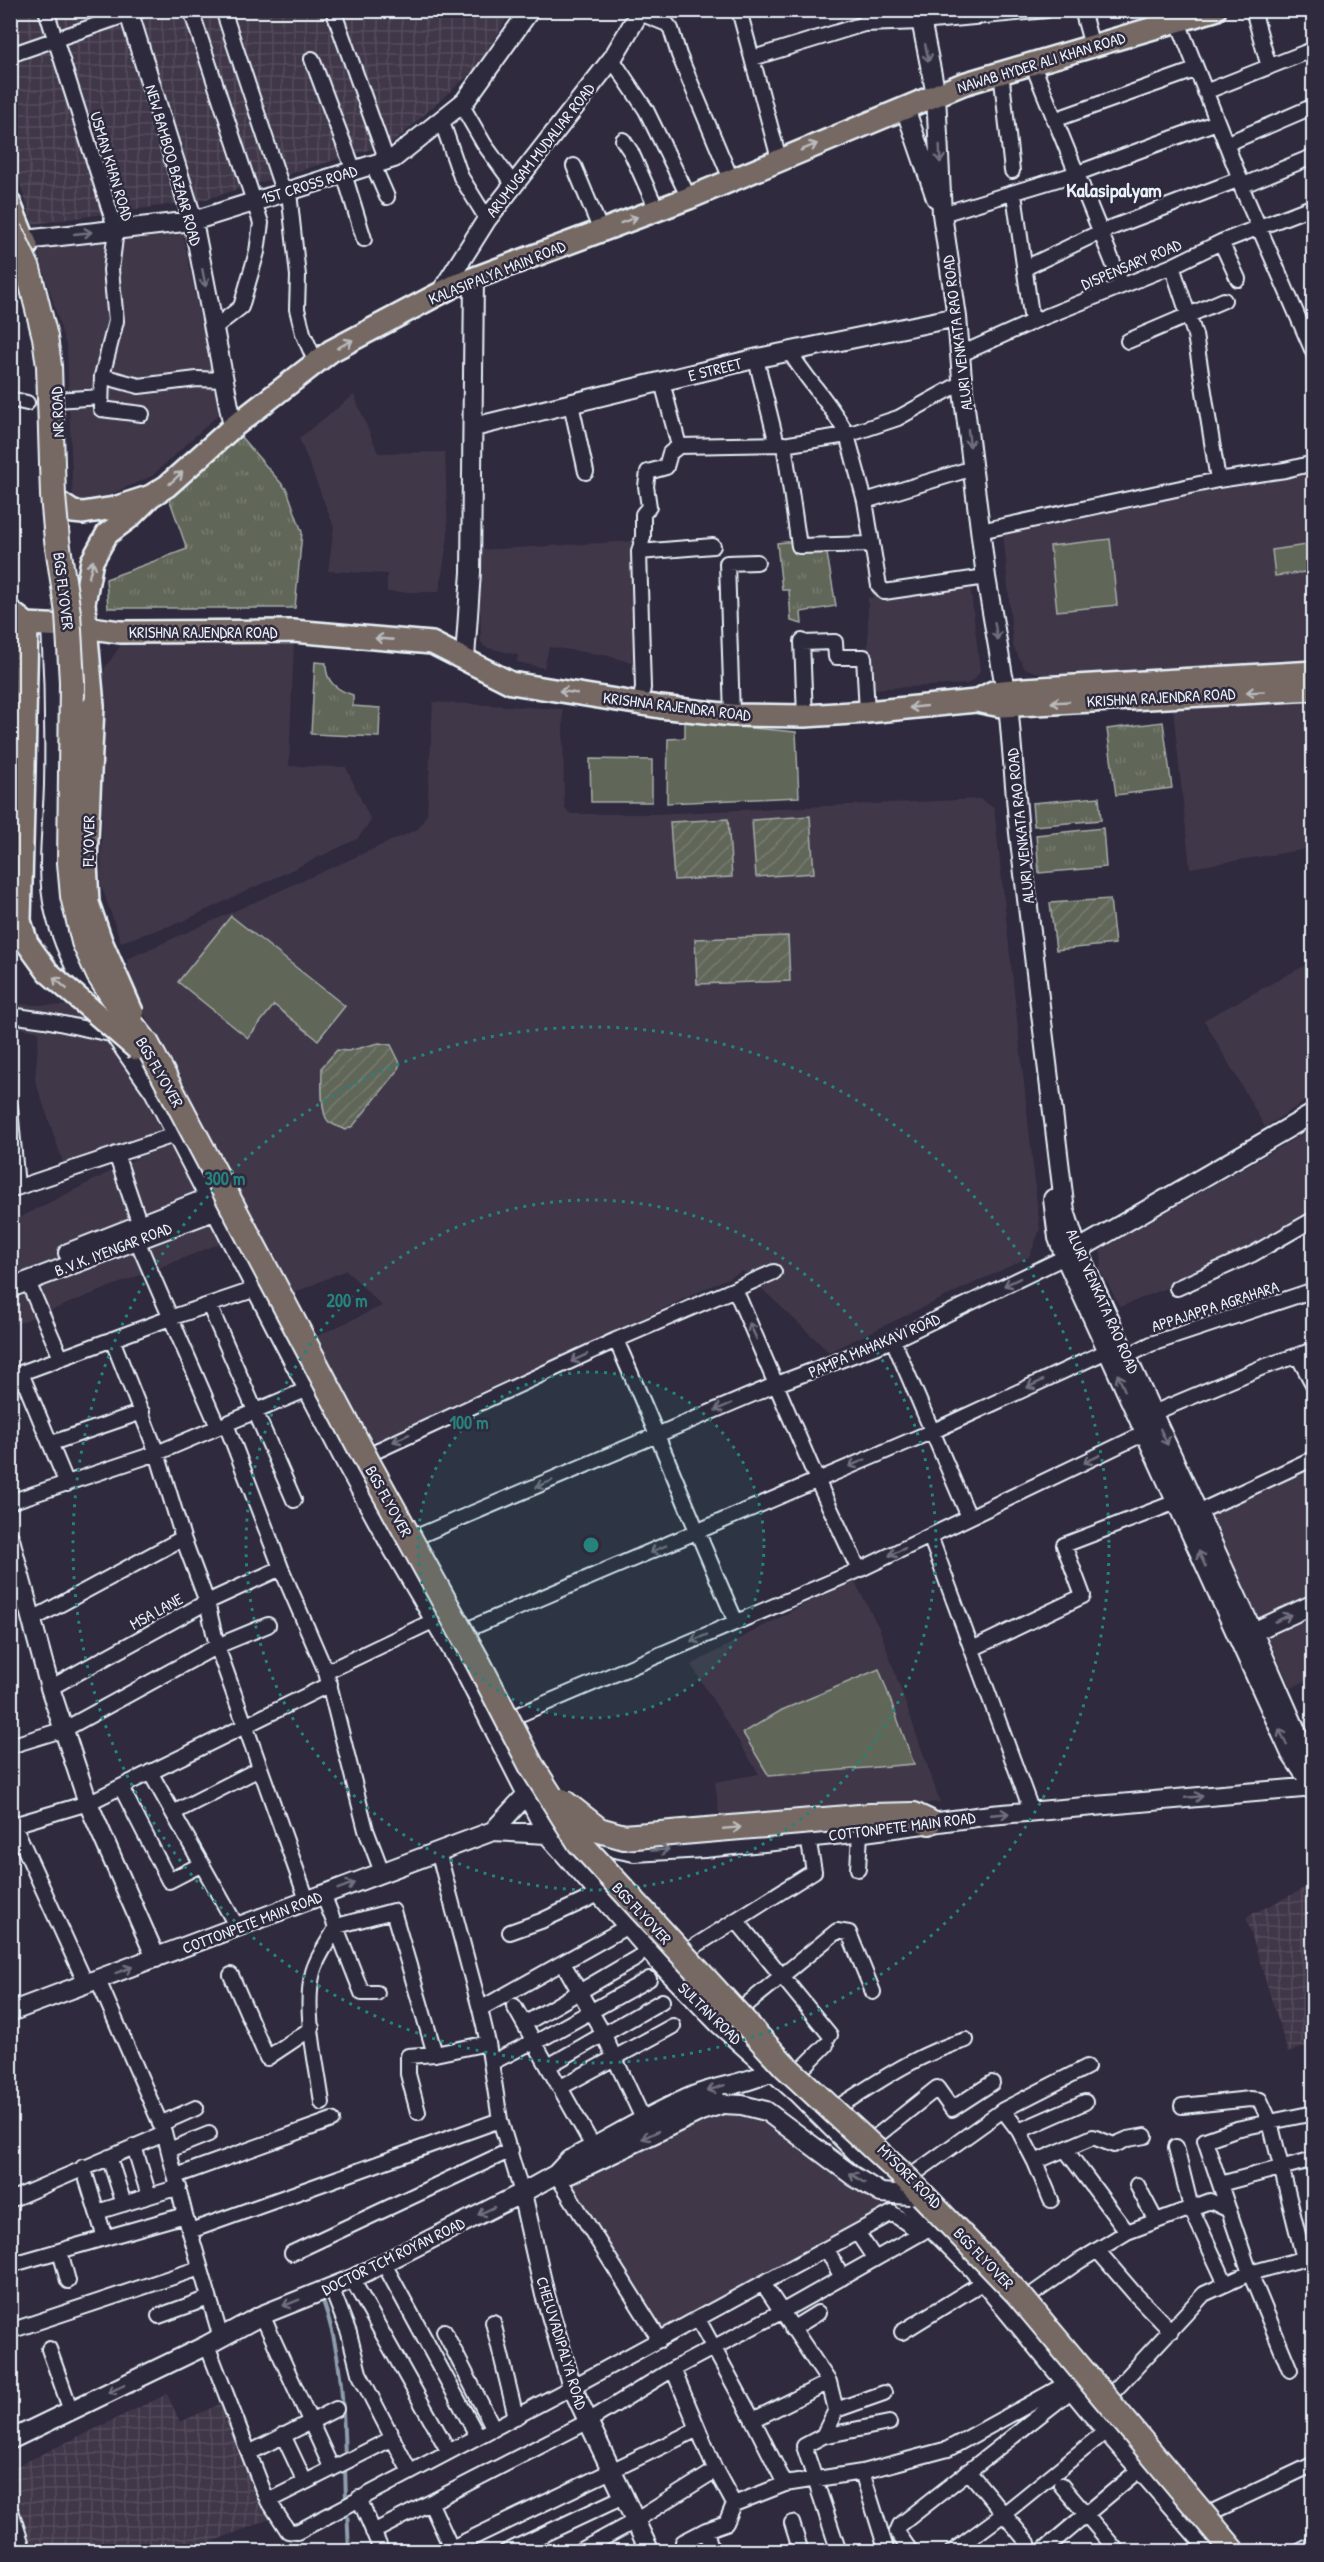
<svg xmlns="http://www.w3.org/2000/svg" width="1324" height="2562" font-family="'Patrick Hand',sans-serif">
  <defs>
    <pattern id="industrial-grid" width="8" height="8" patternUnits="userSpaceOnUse" patternTransform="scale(1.5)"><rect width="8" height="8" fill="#41374a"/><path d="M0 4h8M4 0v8" fill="none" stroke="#534b5c"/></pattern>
    <pattern id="grass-tufts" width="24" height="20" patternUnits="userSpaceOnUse" patternTransform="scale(1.5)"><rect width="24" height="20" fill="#616658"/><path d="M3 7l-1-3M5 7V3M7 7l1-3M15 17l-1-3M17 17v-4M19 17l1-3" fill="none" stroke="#787c71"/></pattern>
    <pattern id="garden-furrows" width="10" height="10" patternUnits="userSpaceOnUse" patternTransform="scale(1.5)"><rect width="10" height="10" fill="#616658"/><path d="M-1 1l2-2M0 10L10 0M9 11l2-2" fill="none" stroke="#787c71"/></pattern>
  </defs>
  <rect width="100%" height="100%" fill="#2f2a3d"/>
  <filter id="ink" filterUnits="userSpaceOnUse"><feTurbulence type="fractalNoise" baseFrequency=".0167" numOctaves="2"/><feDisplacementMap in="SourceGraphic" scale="12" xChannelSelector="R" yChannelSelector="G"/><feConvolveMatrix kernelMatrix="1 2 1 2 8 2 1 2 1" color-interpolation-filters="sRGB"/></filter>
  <g filter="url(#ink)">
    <!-- built -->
    <path fill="#41374a" d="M182,231L220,413L152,476L93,502L73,503L67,349L37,248Z
      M11,302L16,325L11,356Z
      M354,395L378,453L445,452L448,536L439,592H387V574L328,571L334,527L299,438Z
      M1313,472V658L1050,677L1024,668L1013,646L1003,529Z
      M636,541V664L605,655L549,647L544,668L517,662L518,655L485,647L481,642L479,550Z
      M970,583L980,671L975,679L967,684L868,689V598Z
      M294,641L289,766L346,767L371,821L357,839L181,922L121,942L101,885L104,669L121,645Z
      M1313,699V848L1190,868L1173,709Z
      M433,702L563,709L564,802L566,810L571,814H653L980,799L994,808L1040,1230L1029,1257L829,1352L743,1271L380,1442L367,1437L315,1337L382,1306L346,1270L292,1294L131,989L127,959L418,829L427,814Z
      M11,704L20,705L11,878Z
      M1313,961V1096L1265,1127L1204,1020Z
      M11,1004L74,1006L107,1041L119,1048L172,1133L64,1165L35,1080L39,1032L11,1026Z
      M1313,1128V1216L1252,1253L1120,1307L1100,1269L1102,1259L1100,1250Z
      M173,1140L229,1240L11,1326V1222Z
      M1313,1464V1593L1258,1619L1209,1513Z
      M853,1578L880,1630L940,1802L720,1821L715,1782L759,1774L691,1665Z
      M1313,1616V1656L1307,1659L1313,1677L1291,1688L1268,1637Z
      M726,2112L770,2118L862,2193L892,2212L663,2334L567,2184Z"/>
    <!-- industrial -->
    <path fill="url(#industrial-grid)" d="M10,11H512L476,68L394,142L203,200L33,224L11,156Z
      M1313,1884V2043L1288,2053L1246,1917Z
      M167,2394L180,2422L220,2404L270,2519L188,2551H31L11,2481V2469Z"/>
    <!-- grass -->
    <path fill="url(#grass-tufts)" stroke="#a4aca8" stroke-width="1.5" d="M240,436L287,490L302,532L295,608H108L106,579L187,549L168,495Z
      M795,541L826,548L836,606L801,612L802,624L791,621L789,590H782L777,543Z
      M315,662L326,663C325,682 337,690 353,695V706L380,708L379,737L311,734Z
      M1163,722L1172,788L1116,795L1107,729Z
      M1099,797L1101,820L1034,826L1032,803Z
      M1103,828L1106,867L1039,873L1036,835Z"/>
    <!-- park -->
    <path fill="#616658" stroke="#a4aca8" stroke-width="1.5" d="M1110,539L1117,605L1057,611L1050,546Z
      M1313,544V571L1275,576L1272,550Z
      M685,722L796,732L799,797L667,803L668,739L685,738Z
      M590,759L652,760V802H591Z
      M231,916L345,1006L318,1040L274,1005L248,1038L178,982Z
      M879,1669L914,1764L769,1776L743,1733L782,1710Z"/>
    <!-- garden -->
    <path fill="url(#garden-furrows)" stroke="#a4aca8" stroke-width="1.5" d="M810,816L814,873L756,877L752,820Z
      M728,819L732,877L674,880L670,822Z
      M1110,899L1115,944L1056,950L1050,903Z
      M788,936L790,981L697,984L695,939Z
      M379,1043L391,1045L400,1063L397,1072L353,1126L346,1130C340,1127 332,1125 328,1121C320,1113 322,1078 322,1067L337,1050L348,1051Z"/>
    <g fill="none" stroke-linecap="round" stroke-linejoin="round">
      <!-- stream -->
      <path stroke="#8d9eae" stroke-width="4" d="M322,2298C342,2353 343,2401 345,2459
        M345,2466L346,2501
        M347,2508L349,2552"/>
      <!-- street casing -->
      <g stroke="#e8f1f8" stroke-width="18">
        <path id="street" d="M46,10L116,230L111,270L116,321L102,376L101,409L142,414
          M191,10L261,223L257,252L241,307L214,328
          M223,10L284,194
          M333,10L387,161
          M739,10L779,159
          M861,10L881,23
          M1082,10L1092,46
          M1253,10L1269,67
          M640,13L667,24L671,29L679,55L731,179
          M1178,22L1240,179L1241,186L1314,354
          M10,55L140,10
          M753,58L864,24L921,22L1047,10
          M312,59L354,171
          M612,59L646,110L689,198
          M1032,63L1122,285
          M1001,71L1012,171
          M1205,92L1314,49
          M461,104L484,144L513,184
          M441,119L461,177L487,219
          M1054,120L1195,70
          M623,140L631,152L657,210
          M1226,144L1314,106
          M373,165L387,197
          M574,166L601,231
          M344,174L364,239
          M1241,186L1314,156
          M289,192L298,276L297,309L303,333L316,363
          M1014,194L1032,322
          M942,214L1075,174L1217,122
          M1221,242L1238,279
          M1172,266L1195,335L1218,480
          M1025,268L1100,232L1240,179
          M1128,341L1224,300
          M961,354L1032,322L1172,266L1221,242L1314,206
          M756,359L777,444
          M102,376L139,386L197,379L224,380
          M662,382L679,446L789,444L847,435C832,404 807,381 790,352
          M963,382L898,418L847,435L865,501L879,586L884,592L986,577
          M10,399L27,403
          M56,400L101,397
          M571,404L586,472
          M784,444L799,546L872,544
          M865,501L973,468
          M980,531L1218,480L1285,470L1314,463
          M639,552L713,546
          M802,641L805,716
          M802,643L835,642L836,657H864L867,712
          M640,703L643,688L639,552L643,537V514L649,507L646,486L648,472L666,467L670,453L679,446
          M732,715L727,563L757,562
          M10,772L15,625
          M10,1015L45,1020L115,1035
          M10,1107L17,1187
          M116,1154L140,1225
          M10,1190L177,1134
          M133,1231L218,1427
          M28,1282L61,1358
          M1177,1288L1253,1254L1314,1219
          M735,1289L774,1272
          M209,1305L294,1500
          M112,1339L157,1453L183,1538L207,1602L217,1646L307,1900
          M616,1340C658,1434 695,1529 736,1622
          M893,1340L969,1517
          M1127,1356L1151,1344L1314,1290
          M1298,1356L1314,1386
          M21,1373L67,1484
          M10,1377L170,1318L256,1289
          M1153,1413L1263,1367L1314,1350
          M226,1424L281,1568L326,1672L366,1830L382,1872
          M52,1443L142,1412
          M361,1458L616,1340L735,1289L817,1480L859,1570
          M10,1502L157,1453L308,1389
          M1190,1516L1314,1458
          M930,1536L1032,1812
          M416,1537L777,1384L893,1340L1065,1257
          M31,1620L183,1538
          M466,1630L940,1428L1107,1351
          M972,1649L1083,1596L1064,1545L1176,1502
          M326,1672L435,1620
          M50,1688L207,1602L281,1568
          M511,1718L859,1570L1145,1433
          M10,1746L65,1729L217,1646L268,1625
          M150,1772L237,1927
          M121,1787L169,1881L202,1864
          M173,1813L259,1769
          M14,1825L86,1984
          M10,1826L88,1803L330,1684
          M438,1851L480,2009L488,2043L500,2120L522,2193
          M858,1869L860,1833
          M323,1894L362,1993H377
          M736,1920L830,2035
          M510,1932L541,1921L599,1894
          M684,1953L814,1871L808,1838
          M563,1963L603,2033L644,2121
          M231,1975L267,2058L312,2028
          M98,1980L164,2132L185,2215L221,2338
          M514,2006L594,2148
          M480,2009L628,1926
          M740,2010L837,1931L849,1933L873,1992
          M526,2023L637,1958
          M538,2041L649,1979
          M491,2063L534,2041
          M550,2065L662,2001
          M800,2071L826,2045
          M561,2087L673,2026
          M322,2103C317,2063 303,2010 313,1972C317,1956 330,1940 337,1926L393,1911L435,2054
          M1182,2106L1250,2099L1260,2100L1270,2122L1314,2113
          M838,2107C879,2081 919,2053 966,2040
          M1003,2110L1019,2131L1035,2162L1093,2137L1114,2145L1128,2139L1145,2136
          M418,2112L408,2074V2056L435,2054L488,2043
          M160,2124L196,2108
          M1019,2131L1085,2102
          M873,2139L937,2088L952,2109L992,2083
          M134,2146L149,2196
          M1176,2147L1191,2208L1226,2284
          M1065,2149L1127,2232
          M169,2150L209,2134
          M109,2157L124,2204
          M1035,2162L1051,2200
          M83,2167L105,2238
          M556,2174L660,2340
          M176,2176L332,2120
          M911,2176L1003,2110L1087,2067
          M1220,2184L1314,2159
          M1137,2185L1156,2221
          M10,2200L164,2134
          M97,2212L179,2187
          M190,2231L500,2120
          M857,2232L875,2259
          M827,2249L842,2278
          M1097,2250L1134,2293L1171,2331
          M60,2251L68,2281
          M292,2253L511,2150
          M383,2262L478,2437
          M10,2265L185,2215
          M352,2279L449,2452
          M764,2285L829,2382L836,2410L823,2436
          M331,2287L349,2333L359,2373L410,2472
          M1027,2298L1078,2262L1127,2232L1210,2201L1229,2210
          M262,2315L332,2469
          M159,2316L209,2298
          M698,2319L753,2420
          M493,2322L516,2417
          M792,2329L818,2313
          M10,2331L200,2268
          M444,2331L494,2429
          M902,2332L983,2282
          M207,2345L265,2495L288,2531L297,2532L572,2387L892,2213L921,2233L931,2226
          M49,2349L71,2411
          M673,2369L714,2467L734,2504L726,2523L706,2530L683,2542
          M1290,2370L1250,2273L1205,2140L1236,2129L1270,2122L1304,2259
          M1103,2403L1204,2294L1250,2273L1314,2256
          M836,2410L884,2393
          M283,2435L305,2482
          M249,2453L336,2409
          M968,2471L1028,2543L1029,2552
          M862,2472L887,2552
          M785,2484L753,2420L829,2382
          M1061,2485L1118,2552
          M359,2498L382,2552
          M268,2501L393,2438
          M431,2504L453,2552
          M734,2504L785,2484L862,2472L948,2449L1066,2384
          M1210,2513L1314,2464
          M792,2523L801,2552
          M706,2530L712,2552
          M373,2532L587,2422L673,2369L781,2312L921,2233
          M443,2552L698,2429
          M506,2552L623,2497
          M578,2552L635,2521L716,2470
          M839,2552L804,2446L823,2436L889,2423
          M911,2552L897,2532L900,2525L1072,2390
          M952,2552L1005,2513L1106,2431
          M1041,2552L1140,2469
          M1299,2552L1314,2544"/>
      </g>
      <!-- secondary casing -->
      <g stroke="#e8f1f8" stroke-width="22">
        <path id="secondary" d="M128,10L193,221L233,427
          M919,10L936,95L942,214L957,317L963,391L986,577L1003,676L1007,690L1019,833L1065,1211L1078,1251L1253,1632L1303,1746L1313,1787
          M905,108L936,198
          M25,240L193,221L394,158L465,101L530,10
          M441,292L487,219L612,59L641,10
          M474,427L758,358L957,317
          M51,625C54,678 55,731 54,785C53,827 45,869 55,912C70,975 117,1039 154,1091L347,1465L390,1544L465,1672L547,1834L660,1963L719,2024L797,2093L973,2269L1092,2414L1212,2552
          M465,658L471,572L474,278
          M1053,1199L1058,1238L1065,1257L1291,1754L1306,1776
          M68,1253L221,1193
          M1069,1255L1314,1113
          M10,1288L227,1206
          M10,1539L50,1688L88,1803L156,1958
          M1253,1632L1314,1604
          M493,1831L527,1794
          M10,2012L493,1831L547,1834L634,1852L704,1848L864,1832L991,1815L1314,1787
          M556,2174H570L701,2111L723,2104
          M522,2193L545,2295L572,2387L650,2552
          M10,2440L207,2345L262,2315L352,2279L522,2193L556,2174L569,2160C610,2139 650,2114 693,2096C721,2084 756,2084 779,2065
          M10,2514L22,2552"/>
      </g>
      <!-- primary casing -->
      <g stroke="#e8f1f8" stroke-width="26">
        <path id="primary" d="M10,204L27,246
          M61,504L73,512L83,513L114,508L151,496L167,486L233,427L331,351L456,285L689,198L963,84L1215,10
          M10,611L27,624L85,627L120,632L293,631L432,643L511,683L660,707L732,715L805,716L867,712L976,701L1001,706L1314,689
          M976,701L993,692L1024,689L1314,672
          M93,706L84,603L92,561L107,534L130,517L148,499
          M24,769L27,624"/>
      </g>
      <!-- highway casing -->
      <g stroke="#e8f1f8" stroke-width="28">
        <path id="highway" d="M871,1816L914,1815L929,1822"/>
      </g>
      <!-- street -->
      <use href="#street" stroke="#2f2a3d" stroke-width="14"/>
      <!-- secondary -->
      <use href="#secondary" stroke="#2f2a3d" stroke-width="18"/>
      <!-- primary -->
      <use href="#primary" stroke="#766964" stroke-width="21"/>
      <!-- highway -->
      <use href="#highway" stroke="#766964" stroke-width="24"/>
      <!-- secondary-bridge casing -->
      <g stroke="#e8f1f8" stroke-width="22" stroke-linecap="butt">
        <path id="secondary-bridge" d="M723,2104L742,2105L766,2111L853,2176L881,2193L910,2195"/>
      </g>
      <!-- primary-bridge casing -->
      <g stroke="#e8f1f8" stroke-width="26" stroke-linecap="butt">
        <path id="primary-bridge" d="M93,706L86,862L88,903L101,941L133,1014
          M24,769L20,921L27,943L48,972L137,1049"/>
      </g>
      <!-- highway-bridge casing -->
      <g stroke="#e8f1f8" stroke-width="28" stroke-linecap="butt">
        <path id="highway-bridge" d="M10,230L28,269L45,337L49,366L53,496L57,540L68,613L72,682L70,863L73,896L84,942L99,975L128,1020L147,1044L369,1465L479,1664L531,1765L580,1843L785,2066L907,2179L1018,2294L1234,2552
          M562,1801L599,1830L624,1837L871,1816"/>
      </g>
      <!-- secondary-bridge -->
      <use href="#secondary-bridge" stroke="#2f2a3d" stroke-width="18"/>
      <!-- primary-bridge -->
      <use href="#primary-bridge" stroke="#766964" stroke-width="21"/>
      <!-- highway-bridge -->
      <use href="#highway-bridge" stroke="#766964" stroke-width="24"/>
    </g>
    <!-- one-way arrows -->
    <defs><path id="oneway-shaft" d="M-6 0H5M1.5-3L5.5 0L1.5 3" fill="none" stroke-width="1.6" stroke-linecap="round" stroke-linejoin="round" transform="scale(1.5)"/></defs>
    <g stroke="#70707e">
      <use href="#oneway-shaft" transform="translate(927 53) rotate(78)"/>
      <use href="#oneway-shaft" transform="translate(940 154) rotate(88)"/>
      <use href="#oneway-shaft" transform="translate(83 233) rotate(-6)"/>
      <use href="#oneway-shaft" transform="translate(204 278) rotate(79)"/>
      <use href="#oneway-shaft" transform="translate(969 438) rotate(83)"/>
      <use href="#oneway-shaft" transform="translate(996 631) rotate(80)"/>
      <use href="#oneway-shaft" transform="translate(1012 1282) rotate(154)"/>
      <use href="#oneway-shaft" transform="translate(753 1331) rotate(-114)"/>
      <use href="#oneway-shaft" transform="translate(579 1358) rotate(155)"/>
      <use href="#oneway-shaft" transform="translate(1121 1382) rotate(-114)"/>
      <use href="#oneway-shaft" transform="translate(1035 1384) rotate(155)"/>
      <use href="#oneway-shaft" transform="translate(723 1407) rotate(157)"/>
      <use href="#oneway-shaft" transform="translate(1164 1437) rotate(65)"/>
      <use href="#oneway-shaft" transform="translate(401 1438) rotate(155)"/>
      <use href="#oneway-shaft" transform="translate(1092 1459) rotate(154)"/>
      <use href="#oneway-shaft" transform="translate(857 1463) rotate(157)"/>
      <use href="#oneway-shaft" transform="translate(544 1484) rotate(157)"/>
      <use href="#oneway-shaft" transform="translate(658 1549) rotate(157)"/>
      <use href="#oneway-shaft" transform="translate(897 1552) rotate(155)"/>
      <use href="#oneway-shaft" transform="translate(1202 1559) rotate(-115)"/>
      <use href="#oneway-shaft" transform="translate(1283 1618) rotate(-25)"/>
      <use href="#oneway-shaft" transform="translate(699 1638) rotate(157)"/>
      <use href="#oneway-shaft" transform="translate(1283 1737) rotate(-115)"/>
      <use href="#oneway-shaft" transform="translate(1194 1797) rotate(-5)"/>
      <use href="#oneway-shaft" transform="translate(1000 1814) rotate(-5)"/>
      <use href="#oneway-shaft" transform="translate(660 1850) rotate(-3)"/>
      <use href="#oneway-shaft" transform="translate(346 1886) rotate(-21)"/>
      <use href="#oneway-shaft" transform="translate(124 1970) rotate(-20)"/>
      <use href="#oneway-shaft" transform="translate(716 2088) rotate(162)"/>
      <use href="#oneway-shaft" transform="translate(650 2135) rotate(154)"/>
      <use href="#oneway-shaft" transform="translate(857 2178) rotate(-146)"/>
      <use href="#oneway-shaft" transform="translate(486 2211) rotate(154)"/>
      <use href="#oneway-shaft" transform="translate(291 2303) rotate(158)"/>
      <use href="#oneway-shaft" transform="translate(116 2389) rotate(154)"/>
    </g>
    <g stroke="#babbbd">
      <use href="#oneway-shaft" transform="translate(809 147) rotate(-22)"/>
      <use href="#oneway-shaft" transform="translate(629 220) rotate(-20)"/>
      <use href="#oneway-shaft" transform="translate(345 344) rotate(-28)"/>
      <use href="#oneway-shaft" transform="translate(176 478) rotate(-42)"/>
      <use href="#oneway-shaft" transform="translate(91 569) rotate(-76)"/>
      <use href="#oneway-shaft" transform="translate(384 639) rotate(-175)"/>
      <use href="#oneway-shaft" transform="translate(568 692) rotate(-171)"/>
      <use href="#oneway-shaft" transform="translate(1255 692) rotate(177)"/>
      <use href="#oneway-shaft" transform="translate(1060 702) rotate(177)"/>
      <use href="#oneway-shaft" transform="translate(918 707) rotate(174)"/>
      <use href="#oneway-shaft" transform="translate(60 983) rotate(-139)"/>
      <use href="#oneway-shaft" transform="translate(732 1828) rotate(-5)"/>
    </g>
  </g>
  <!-- distance rings -->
  <circle cx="591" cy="1545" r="173" fill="#25827c" fill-opacity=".12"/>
  <g fill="none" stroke="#25827c" stroke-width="3" stroke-dasharray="3 6">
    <circle cx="591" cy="1545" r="173"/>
    <circle cx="591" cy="1545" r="345"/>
    <circle cx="591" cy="1545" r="518"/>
  </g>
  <g text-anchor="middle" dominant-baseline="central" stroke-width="5" stroke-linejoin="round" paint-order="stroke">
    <!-- street labels -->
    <g font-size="16" fill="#e8f1f8" stroke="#2f2a3d">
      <text transform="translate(1041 62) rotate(-17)">NAWAB HYDER ALI KHAN ROAD</text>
      <text transform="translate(540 150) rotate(-52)">ARUMUGAM MUDALIAR ROAD</text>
      <text transform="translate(174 165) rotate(74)">NEW BAMBOO BAZAAR ROAD</text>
      <text transform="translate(112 166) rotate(73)">USMAN KHAN ROAD</text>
      <text transform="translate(309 184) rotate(-17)">1ST CROSS ROAD</text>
      <text transform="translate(1131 264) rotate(-23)">DISPENSARY ROAD</text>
      <text transform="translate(497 272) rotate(-22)">KALASIPALYA MAIN ROAD</text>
      <text transform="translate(957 333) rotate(-97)">ALURI VENKATA RAO ROAD</text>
      <text transform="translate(715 369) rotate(-14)">E STREET</text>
      <text transform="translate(57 412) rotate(-92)">NR ROAD</text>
      <text transform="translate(64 591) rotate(83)">BGS FLYOVER</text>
      <text x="203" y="632">KRISHNA RAJENDRA ROAD</text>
      <text transform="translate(1161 697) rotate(-3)">KRISHNA RAJENDRA ROAD</text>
      <text transform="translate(677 706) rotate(7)">KRISHNA RAJENDRA ROAD</text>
      <text transform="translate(1020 826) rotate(-96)">ALURI VENKATA RAO ROAD</text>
      <text transform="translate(88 841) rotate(-89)">FLYOVER</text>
      <text transform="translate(160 1072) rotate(60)">BGS FLYOVER</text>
      <text transform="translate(113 1249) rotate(-21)">B.V.K. IYENGAR ROAD</text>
      <text transform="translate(1103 1301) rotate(66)">ALURI VENKATA RAO ROAD</text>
      <text transform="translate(1215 1306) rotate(-18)">APPAJAPPA AGRAHARA</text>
      <text transform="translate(874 1345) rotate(-23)">PAMPA MAHAKAVI ROAD</text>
      <text transform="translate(389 1501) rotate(61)">BGS FLYOVER</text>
      <text transform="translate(156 1611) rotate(-29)">MSA LANE</text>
      <text transform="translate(902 1826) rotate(-7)">COTTONPETE MAIN ROAD</text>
      <text transform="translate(642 1913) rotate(47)">BGS FLYOVER</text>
      <text transform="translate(252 1922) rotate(-21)">COTTONPETE MAIN ROAD</text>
      <text transform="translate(710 2013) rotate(44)">SULTAN ROAD</text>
      <text transform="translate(910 2176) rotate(45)">MYSORE ROAD</text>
      <text transform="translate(393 2256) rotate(-26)">DOCTOR TCM ROYAN ROAD</text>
      <text transform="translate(984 2258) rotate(46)">BGS FLYOVER</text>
      <text transform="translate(562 2343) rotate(73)">CHELUVADIPALYA ROAD</text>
    </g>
    <!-- quarter labels -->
    <g font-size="20" font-weight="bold" fill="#e8f1f8" stroke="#2f2a3d">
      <text x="1114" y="189">Kalasipalyam</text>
    </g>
  </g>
  <circle cx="591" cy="1545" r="9" fill="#25827c" stroke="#2f2a3d" stroke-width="3"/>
  <g font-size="18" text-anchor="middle" font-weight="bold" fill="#25827c" stroke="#2f2a3d" stroke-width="5" stroke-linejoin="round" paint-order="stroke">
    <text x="225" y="1185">300 m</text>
    <text x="347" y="1307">200 m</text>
    <text x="469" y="1429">100 m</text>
  </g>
  <!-- margin -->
  <rect width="1324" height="2562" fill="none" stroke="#2f2a3d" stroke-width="36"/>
  <rect x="18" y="18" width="1288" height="2526" fill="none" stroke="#e8f1f8" stroke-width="2" filter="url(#ink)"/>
</svg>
